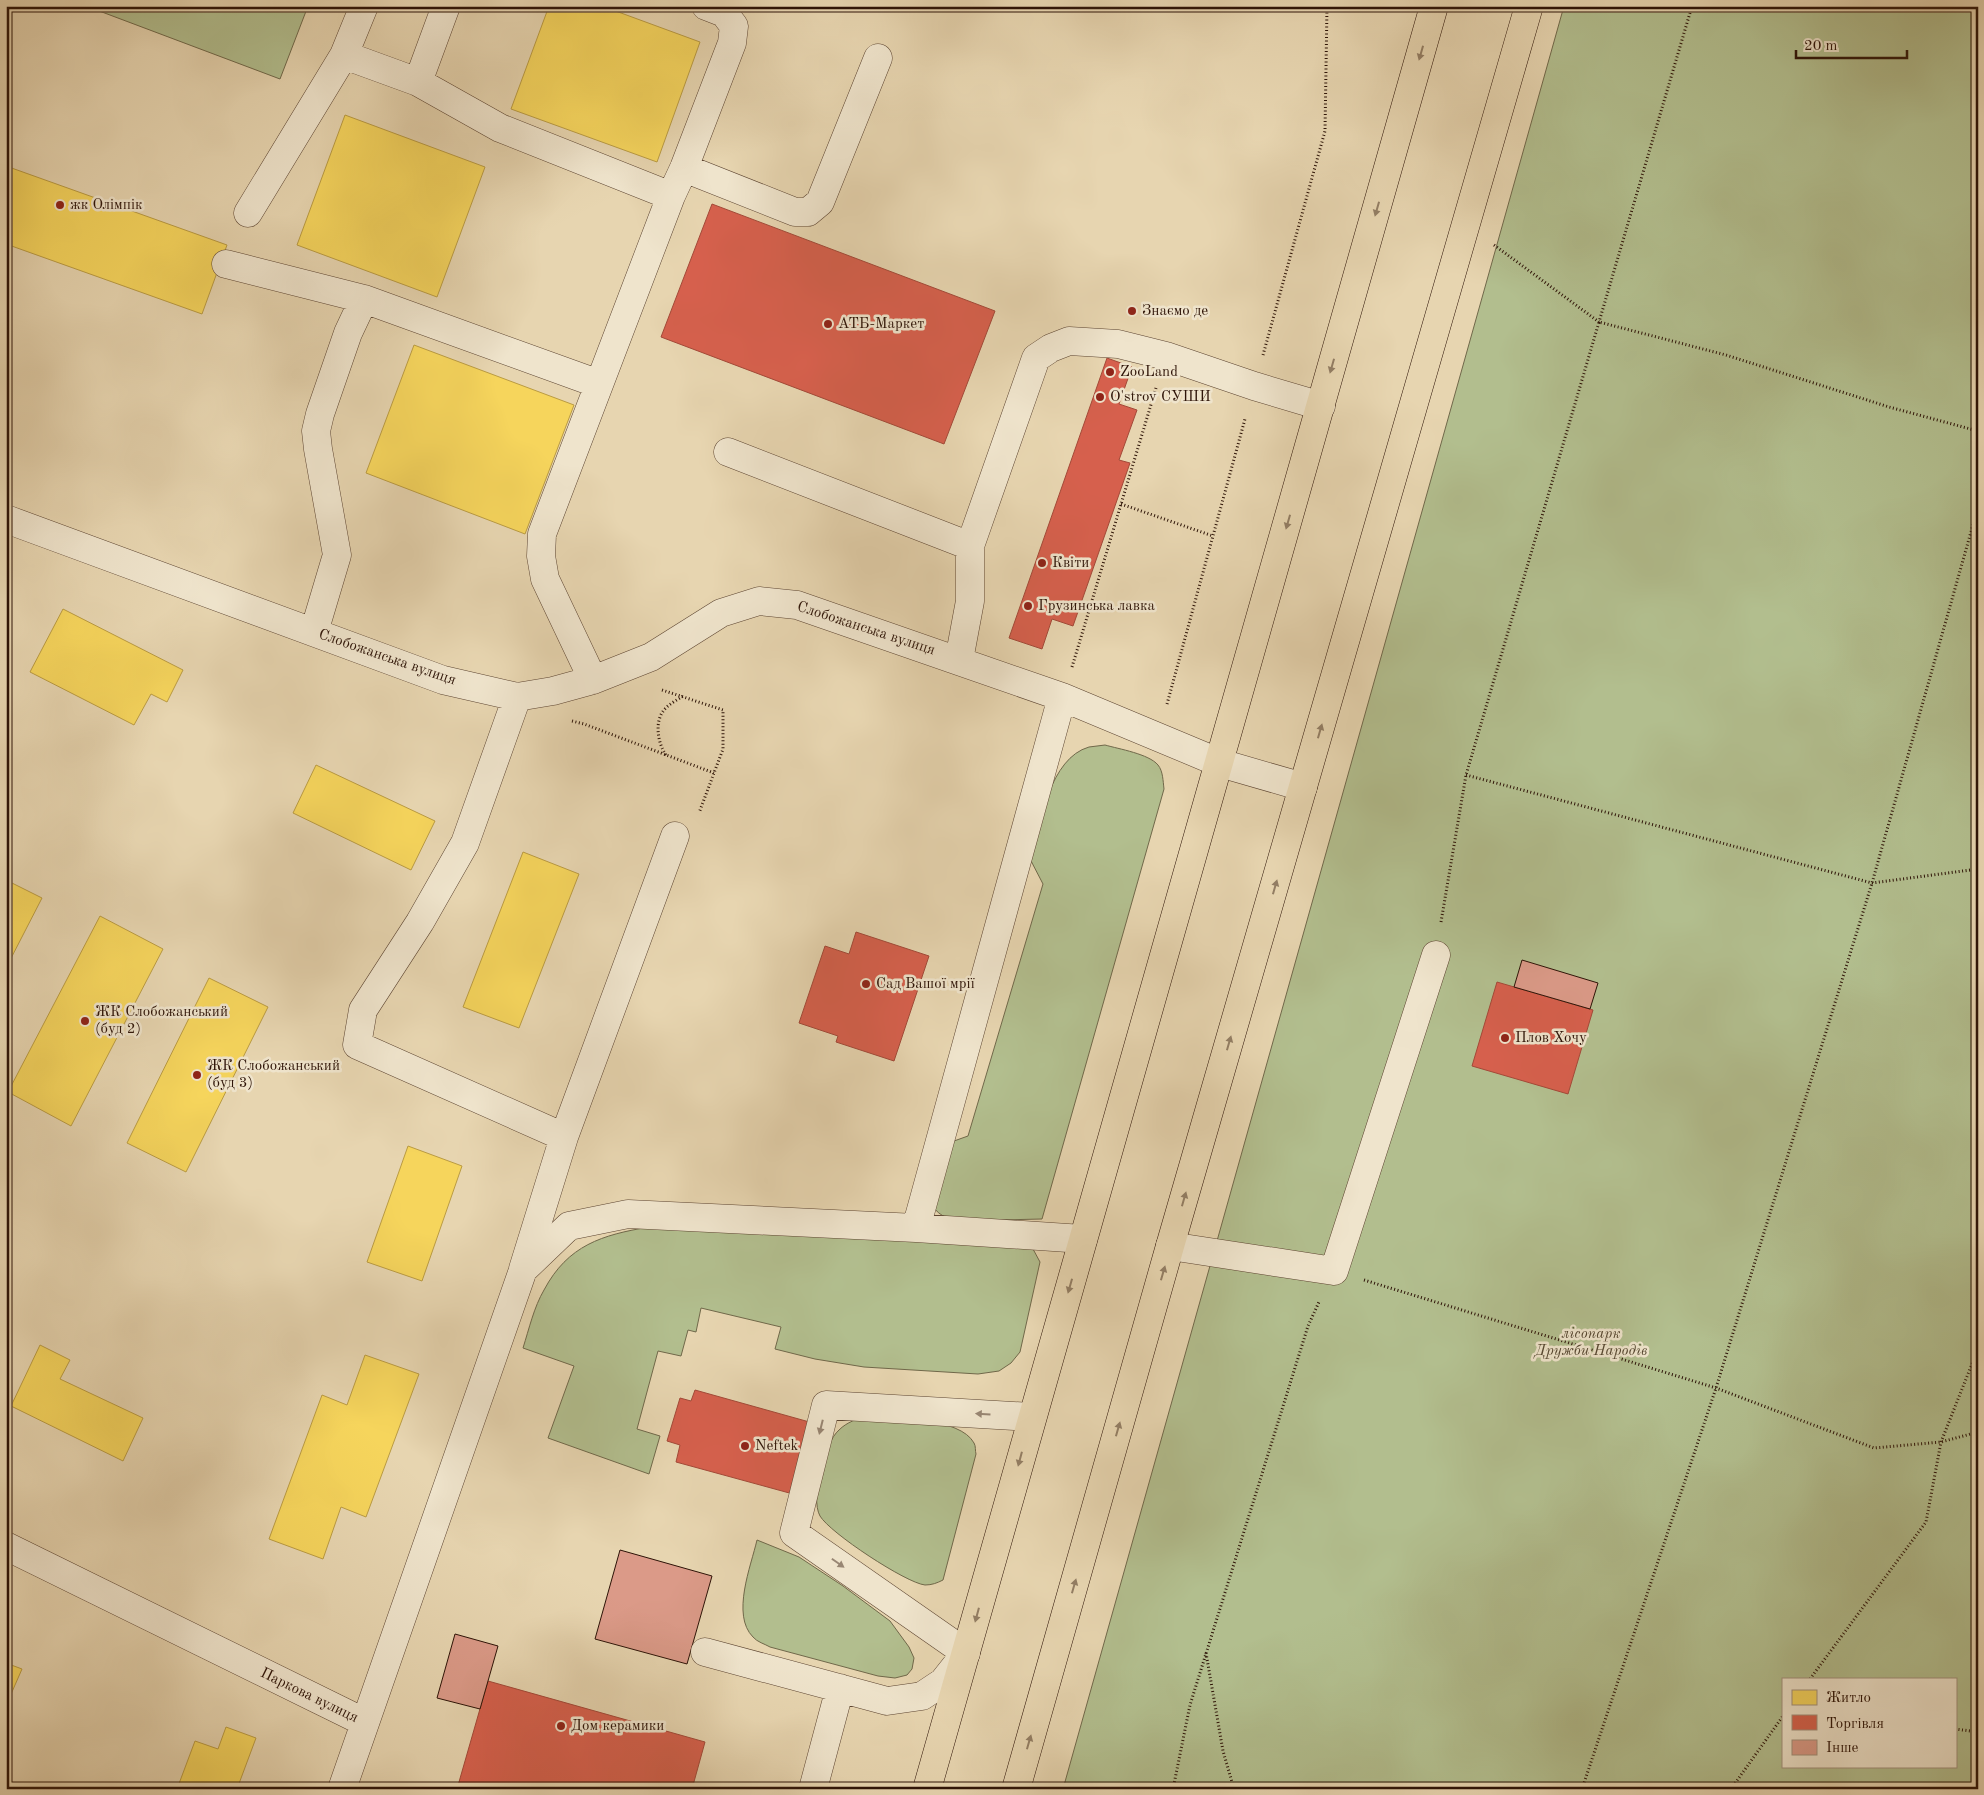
<svg xmlns="http://www.w3.org/2000/svg" width="1984" height="1795" font-family="'Old Standard TT',serif">
  <rect width="100%" height="100%" fill="#e7d5b0"/>
  <filter id="stains"><feTurbulence type="fractalNoise" baseFrequency=".004" numOctaves="4"/><feColorMatrix values="0 0 0 0 .2 0 0 0 0 .09 0 0 0 0 .02 0 0 0 .5 -.17"/></filter>
  <radialGradient id="worn" r=".72"><stop offset=".6" stop-color="#630" stop-opacity="0"/><stop offset="1" stop-color="#630" stop-opacity=".3"/></radialGradient>
  <!-- green -->
  <path fill="#b2be8e" stroke="#70684a" fill-rule="evenodd" d="M86,6H308L280,79Z
    M1564,6H1978V1789H1063ZM1783,1679H1955V1766H1783Z
    M1105,745C1119,749 1149,754 1158,765C1163,771 1163,781 1164,789L1042,1219L957,1221C948,1219 935,1214 932,1203C931,1196 938,1156 940,1146L968,1136L1043,884L1029,857C1040,823 1050,758 1089,747C1094,746 1100,746 1105,745Z
    M649,1227L1025,1244L1033,1249L1040,1262L1020,1352L1011,1363L999,1371L978,1374L864,1367L815,1359L775,1349L781,1327L701,1308L696,1332L688,1330L681,1356L658,1351L637,1429L660,1436L649,1474L548,1438L574,1366L523,1348C529,1329 534,1307 544,1290C568,1245 602,1235 649,1227Z
    M867,1416C893,1418 960,1417 974,1443C976,1446 975,1451 976,1454L943,1580C937,1583 932,1585 925,1585C906,1583 830,1533 820,1516C810,1498 824,1443 839,1430C847,1422 857,1419 867,1416Z
    M757,1540L799,1557L843,1586L890,1621L909,1647L914,1658L912,1669L907,1675L895,1678L878,1676L770,1647C765,1644 757,1642 753,1637C731,1615 751,1566 757,1540Z"/>
  <!-- homes -->
  <path fill="#f6d55c" stroke="#ba9b42" d="M549,6H602L700,42L657,162L511,109Z
    M345,115L485,167L437,297L297,245Z
    M6,166L227,245L202,314L6,244Z
    M414,345L574,405L525,534L366,473Z
    M63,609L183,670L167,702L151,694L134,725L30,672Z
    M316,765L435,821L411,870L293,813Z
    M523,852L579,874L519,1028L463,1007Z
    M6,880L42,898L6,968Z
    M100,916L163,949L71,1126L8,1092Z
    M209,978L268,1007L186,1172L127,1143Z
    M408,1146L462,1166L422,1281L367,1262Z
    M40,1345L70,1360L60,1379L143,1418L123,1461L11,1406Z
    M365,1355L419,1374L366,1517L341,1507L323,1559L269,1539L322,1395L347,1405Z
    M6,1663L22,1669L8,1701H6Z
    M226,1727L256,1738L237,1789H177L195,1741L218,1749Z"/>
  <!-- shops -->
  <path fill="#d6604d" stroke="#a34938" d="M712,204L995,311L944,444L661,337Z
    M1107,358L1132,367L1119,404L1137,410L1119,460L1130,463L1073,626L1052,619L1042,649L1009,638Z
    M856,932L929,956L894,1061L836,1042L838,1036L799,1023L825,946L849,954Z
    M1497,982L1593,1010L1568,1094L1472,1066Z
    M695,1390L813,1423L793,1494L676,1462L680,1445L667,1441L680,1398L691,1401Z
    M488,1681L705,1742L692,1789H457Z"/>
  <!-- building -->
  <path fill="#db9a88" stroke="#2d1307" d="M1522,960L1598,983L1590,1009L1514,987Z
    M620,1550L712,1576L687,1664L595,1639Z
    M455,1634L498,1646L480,1709L437,1698Z"/>
  <g fill="none" stroke-linecap="round" stroke-linejoin="round">
    <!-- minor casing -->
    <g stroke="#5c4431" stroke-width="29">
      <path id="minor" d="M344,55L418,82L500,128L671,196
        M418,82L446,6
        M684,168L795,212H808L820,202L878,58
        M248,213L344,55L364,6
        M226,264L364,299L599,384
        M728,452L970,546
        M6,519L443,680L517,697L553,691L593,680L651,657L721,613L759,601L797,605L1062,697L1220,763L1303,787
        M314,632L337,555L318,449L316,431L320,414L348,333L364,299
        M959,660L970,601V546L1036,358L1051,348L1069,341L1118,344L1166,356L1254,386L1321,406
        M593,680L545,579L541,556L542,534L671,196L684,168L732,43L734,26L724,13L706,6
        M517,697L465,843L420,922L363,1010L357,1045L564,1137
        M916,1228L1083,1239
        M1170,1246L1334,1271L1436,955
        M523,1269L564,1137L675,836
        M6,1546L364,1722
        M705,1652L887,1701L922,1696L943,1682L966,1653L794,1533L826,1405L1031,1417
        M342,1789L523,1270L569,1226L628,1214L916,1228L1062,697
        M813,1789L840,1688"/>
    </g>
    <!-- major casing -->
    <g stroke="#2d1307" stroke-width="29">
      <path id="major" d="M927,1789L1434,6
        M1016,1789L1170,1246L1529,6"/>
    </g>
    <!-- path -->
    <path stroke="#2d1307" stroke-width="3" stroke-dasharray="1 2.5" stroke-linecap="butt" d="M1494,245L1599,322L1692,6
      M1263,355L1325,131L1327,6
      M1121,504L1213,536
      M1072,667L1156,388
      M662,690L723,710V749L699,813
      M1167,704L1245,419
      M572,721L584,724L714,773
      M666,755C658,744 654,722 664,710C669,704 677,700 683,696
      M1466,775L1872,883L1978,869
      M1441,922L1466,775L1599,322L1726,355L1889,407L1978,431
      M1364,1280L1716,1388L1874,1448L1941,1442L1978,1432
      M1206,1653L1223,1751L1234,1789
      M1810,1679L1926,1522L1941,1442L1978,1349
      M1955,1729L1978,1732
      M1173,1789L1190,1705L1308,1326L1319,1302
      M1582,1789L1716,1388L1872,883L1978,507
      M1731,1789L1783,1716"/>
    <!-- minor -->
    <use href="#minor" stroke="#efe4cc" stroke-width="28"/>
    <!-- major -->
    <use href="#major" stroke="#e7d5b0" stroke-width="28"/>
  </g>
  <!-- one-way arrows -->
  <defs><path id="oneway-solid" d="M-6-.8H1V-3.2L6.5 0L1 3.2V.8H-6Z" transform="scale(1.25)"/></defs>
  <g fill="#937e64">
    <use href="#oneway-solid" transform="translate(1421 53) rotate(106)"/>
    <use href="#oneway-solid" transform="translate(1377 209) rotate(106)"/>
    <use href="#oneway-solid" transform="translate(1332 366) rotate(106)"/>
    <use href="#oneway-solid" transform="translate(1288 522) rotate(106)"/>
    <use href="#oneway-solid" transform="translate(1320 731) rotate(-74)"/>
    <use href="#oneway-solid" transform="translate(1275 887) rotate(-74)"/>
    <use href="#oneway-solid" transform="translate(1229 1043) rotate(-74)"/>
    <use href="#oneway-solid" transform="translate(1184 1199) rotate(-74)"/>
    <use href="#oneway-solid" transform="translate(1163 1273) rotate(-74)"/>
    <use href="#oneway-solid" transform="translate(1070 1286) rotate(106)"/>
    <use href="#oneway-solid" transform="translate(1118 1429) rotate(-74)"/>
    <use href="#oneway-solid" transform="translate(1020 1459) rotate(105)"/>
    <use href="#oneway-solid" transform="translate(1074 1586) rotate(-74)"/>
    <use href="#oneway-solid" transform="translate(977 1615) rotate(105)"/>
    <use href="#oneway-solid" transform="translate(1029 1742) rotate(-74)"/>
  </g>
  <g fill="#988673">
    <use href="#oneway-solid" transform="translate(983 1414) rotate(-177)"/>
    <use href="#oneway-solid" transform="translate(821 1427) rotate(104)"/>
    <use href="#oneway-solid" transform="translate(838 1563) rotate(35)"/>
  </g>
  <!-- markers -->
  <g fill="#8f2418" stroke="#efe4cc" stroke-width="2">
    <circle cx="60" cy="205" r="5"/>
    <circle cx="1132" cy="311" r="5"/>
    <circle cx="828" cy="324" r="5"/>
    <circle cx="1110" cy="372" r="5"/>
    <circle cx="1100" cy="397" r="5"/>
    <circle cx="1042" cy="563" r="5"/>
    <circle cx="1028" cy="606" r="5"/>
    <circle cx="866" cy="984" r="5"/>
    <circle cx="85" cy="1021" r="5"/>
    <circle cx="1505" cy="1038" r="5"/>
    <circle cx="197" cy="1075" r="5"/>
    <circle cx="745" cy="1446" r="5"/>
    <circle cx="561" cy="1726" r="5"/>
  </g>
  <g text-anchor="middle" dominant-baseline="central" stroke-width="5" stroke-linejoin="round" paint-order="stroke">
    <!-- poi labels -->
    <g font-size="15" fill="#2d1307" stroke="#efe4cc" text-anchor="start">
      <text x="70" y="205">жк Олімпік</text>
      <text x="1142" y="311">Знаємо де</text>
      <text x="838" y="324">АТБ-Маркет</text>
      <text x="1120" y="372">ZooLand</text>
      <text x="1110" y="397">O'strov СУШИ</text>
      <text x="1052" y="563">Квіти</text>
      <text x="1038" y="606">Грузинська лавка</text>
      <text x="876" y="984">Сад Вашої мрії</text>
      <text x="95" y="1012">ЖК Слобожанський<tspan x="95" dy="17">(буд 2)</tspan></text>
      <text x="1515" y="1038">Плов Хочу</text>
      <text x="207" y="1066">ЖК Слобожанський<tspan x="207" dy="17">(буд 3)</tspan></text>
      <text x="755" y="1446">Neftek</text>
      <text x="571" y="1726">Дом керамики</text>
    </g>
    <!-- street labels -->
    <g font-size="15" fill="#2d1307" stroke="#efe4cc">
      <text transform="translate(866 629) rotate(18)">Слобожанська вулиця</text>
      <text transform="translate(387 658) rotate(19)">Слобожанська вулиця</text>
      <text transform="translate(309 1696) rotate(26)">Паркова вулиця</text>
    </g>
    <!-- park labels -->
    <g font-size="15" font-style="italic" fill="#554630" stroke="#efe4cc">
      <text x="1591" y="1334">лісопарк<tspan x="1591" dy="17">Дружби Народів</tspan></text>
    </g>
  </g>
  <!-- margin -->
  <rect width="1984" height="1795" fill="none" stroke="#e7d5b0" stroke-width="25"/>
  <rect x="8" y="8" width="1969" height="1780" fill="none" stroke="#2d1307" stroke-width="2.5"/>
  <rect x="12" y="12" width="1959" height="1770" fill="none" stroke="#2d1307"/>
  <!-- legend -->
  <rect x="1782" y="1678" width="175" height="90" fill="#efe4cc" stroke="#a1907d"/>
  <rect x="1792" y="1690" width="25" height="15" fill="#f6d55c" stroke="#a1907d"/>
  <text x="1826" y="1702" font-size="15" fill="#2d1307">Житло</text>
  <rect x="1792" y="1715" width="25" height="15" fill="#d6604d" stroke="#a1907d"/>
  <text x="1826" y="1728" font-size="15" fill="#2d1307">Торгівля</text>
  <rect x="1792" y="1740" width="25" height="15" fill="#db9a88" stroke="#a1907d"/>
  <text x="1826" y="1752" font-size="15" fill="#2d1307">Інше</text>
  <!-- scale -->
  <path d="M1796 50v8h111v-8" fill="none" stroke="#2d1307" stroke-width="2.5"/>
  <text x="1804" y="50" font-size="15" fill="#2d1307" stroke="#efe4cc" stroke-width="4" paint-order="stroke">20 m</text>
  <rect width="100%" height="100%" filter="url(#stains)"/>
  <rect width="100%" height="100%" fill="url(#worn)"/>
</svg>
